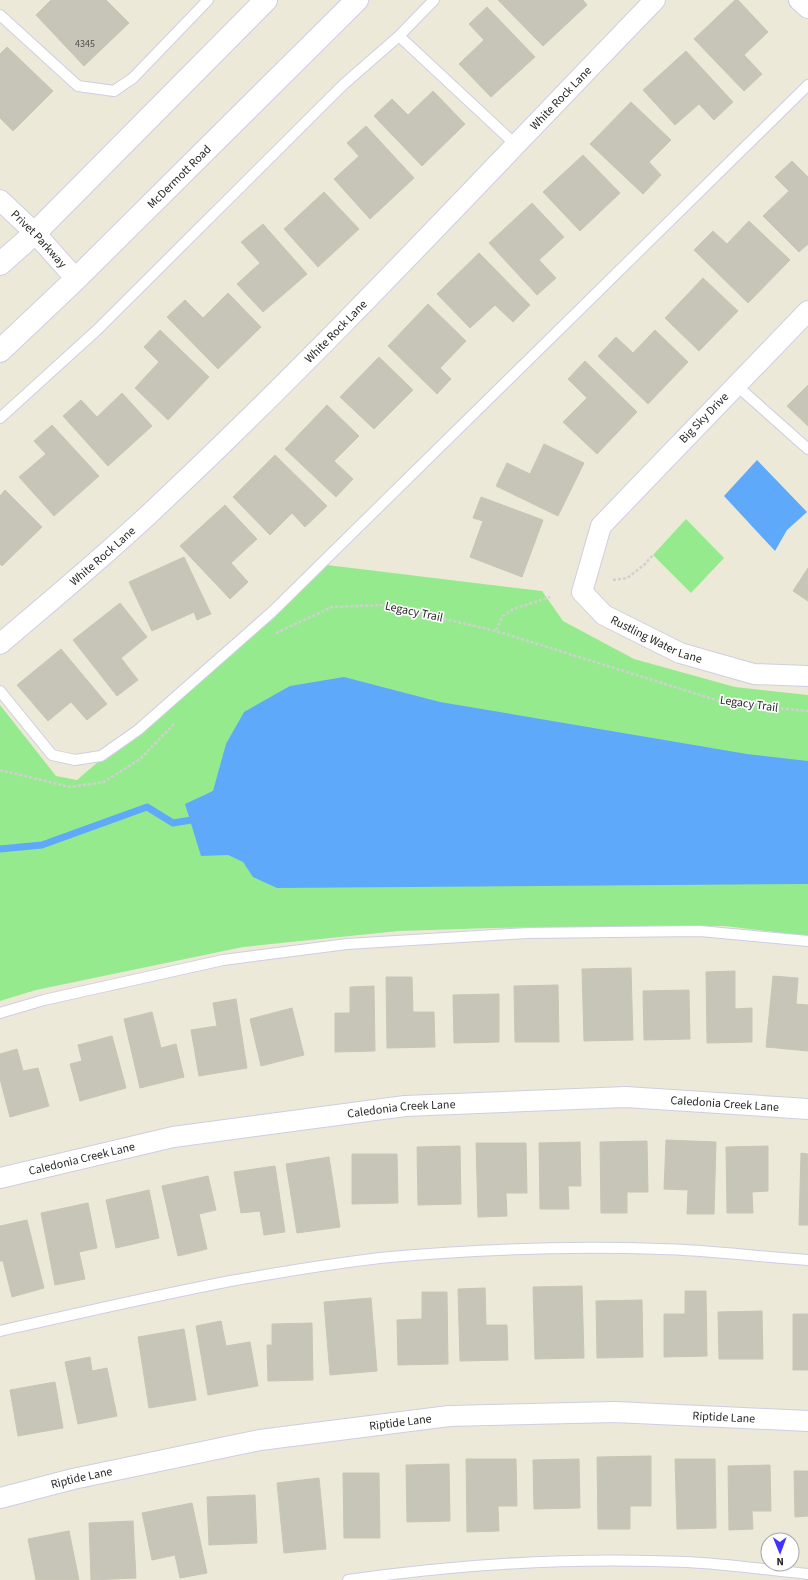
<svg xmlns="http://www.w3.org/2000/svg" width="808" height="1580" font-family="'Source Sans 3',sans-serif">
  <rect width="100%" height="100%" fill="#ede9d8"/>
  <!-- green -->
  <path fill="#95ea8e" d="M686,519L724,558L691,593L653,555Z
    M327,565L542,591L563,621L634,659L735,687L808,695V936L724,926L492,928L399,931L243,947L36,990L0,1001V705L56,776L77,780Z"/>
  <!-- water -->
  <path fill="#5fa9fb" d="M757,460L807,512L787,530L775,551L724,496Z
    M344,677L440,702L747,754L808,761V884L277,888L253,877L243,862L228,855L201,856L185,804L213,791L226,744L244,712L290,686Z"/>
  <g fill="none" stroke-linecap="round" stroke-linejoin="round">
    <!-- stream -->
    <path stroke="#5fa9fb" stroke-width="7" d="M0,849L42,845L147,807L173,823L198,819"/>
  </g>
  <!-- building -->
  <path fill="#c7c5b8" stroke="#c8c6b2" d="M51,0H106L129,23L84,66L36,15Z
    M498,0H583L587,5L543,46Z
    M735,0H738L768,32L744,55L762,74L744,91L694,39Z
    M487,7L535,57L491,97L459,64L484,40L469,24Z
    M7,47L53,91L13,131L0,118V54Z
    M686,51L733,102L714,120L699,104L675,125L643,90Z
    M433,91L465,124L422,166L374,116L392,99L408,115Z
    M631,102L671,140L649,162L661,175L643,194L590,144Z
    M366,126L414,178L370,219L334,179L359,156L347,143Z
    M583,155L620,193L580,231L543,192Z
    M792,161L808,177V244L799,252L763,216L789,191L775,177Z
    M324,192L359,229L318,267L284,229Z
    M532,203L564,237L539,260L556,278L537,295L489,243Z
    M749,221L790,260L748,303L694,250L713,231L727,244Z
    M263,224L307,274L263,312L237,284L260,263L241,242Z
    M479,253L530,305L513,322L495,305L470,328L437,294Z
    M703,278L738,311L699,351L665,318Z
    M228,293L261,327L218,369L167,317L185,300L203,318Z
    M428,304L466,341L440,368L451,379L437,394L388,346Z
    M160,330L209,377L168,420L135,388L159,362L144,347Z
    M655,330L688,362L648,404L598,356L616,337L633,353Z
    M379,357L413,390L374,429L340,397Z
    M585,361L637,412L597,454L563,422L587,398L568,379Z
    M808,385V426L787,406Z
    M122,393L152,426L108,466L63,416L81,400L97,417Z
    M327,405L359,436L334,461L353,479L336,497L285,449Z
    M52,425L99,476L54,516L19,477L46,454L34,441Z
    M544,444L584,463L558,516L496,486L507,463L530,474Z
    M275,455L327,506L305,527L292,513L270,535L233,497Z
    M5,490L42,527L2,566L0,564V496Z
    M481,497L543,520L522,577L470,557L483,521L473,518Z
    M225,505L257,539L231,563L248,582L230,599L180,546Z
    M184,557L211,614L197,620L194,612L152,631L129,582Z
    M808,568V601L793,591Z
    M120,603L147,637L121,658L138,680L117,696L73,640Z
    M61,649L107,704L87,720L71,702L48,721L17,685Z
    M631,968L633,1040L584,1041L582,969Z
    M735,971V1009L752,1008V1042L707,1043L706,972Z
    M773,976L798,978L796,1004L808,1005V1051L766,1047Z
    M386,977H412L413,1012H434L435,1047L387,1048Z
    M558,985L559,1042H515L514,986Z
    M374,986L375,1051L335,1052V1013H350V987Z
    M689,990L690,1039L644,1040L643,991Z
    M499,994V1042L454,1043L453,995Z
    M236,999L247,1068L199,1076L191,1030L217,1026L213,1003Z
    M292,1008L304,1055L261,1066L250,1019Z
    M152,1012L161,1048L176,1044L184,1077L140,1088L124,1019Z
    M112,1036L126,1088L80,1101L70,1064L82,1061L78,1045Z
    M17,1049L23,1071L38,1068L49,1106L10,1117L0,1079V1054Z
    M666,1140L716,1142L714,1214H687L688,1190L664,1189Z
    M647,1141L648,1192H627V1213H601L600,1142Z
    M580,1142L581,1186H568L569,1209H540L539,1143Z
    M476,1143H526L527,1193H506L507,1216L478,1217Z
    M460,1146L461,1204L418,1205L417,1147Z
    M768,1146V1191L752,1192L753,1213H727L726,1147Z
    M801,1153L808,1154V1225H799Z
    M352,1154H397L398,1203L352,1204Z
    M329,1157L340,1227L297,1233L286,1164Z
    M275,1166L285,1232L264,1235L260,1211L241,1213L234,1172Z
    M208,1176L216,1210L199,1214L207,1249L178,1256L162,1186Z
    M149,1190L159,1238L116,1248L106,1200Z
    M88,1203L97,1248L79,1252L85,1279L55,1285L41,1213Z
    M27,1220L44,1288L12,1297L3,1261H0V1226Z
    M582,1286L584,1358L535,1359L533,1287Z
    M485,1288L486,1325H507L508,1360L460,1361L458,1289Z
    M685,1291H706L707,1356L664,1357V1314H685Z
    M422,1292H447L448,1364L398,1365L397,1320L422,1319Z
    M371,1298L377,1371L330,1375L324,1302Z
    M642,1300L643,1357L597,1358L596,1301Z
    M762,1311L763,1359H719L718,1312Z
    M793,1314H808V1370H793Z
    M221,1321L226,1346L250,1342L258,1386L208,1395L196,1326Z
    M312,1323L313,1380L268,1381L267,1345H272V1324Z
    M184,1329L196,1400L149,1408L138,1337Z
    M90,1357L92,1371L107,1368L117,1416L78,1424L65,1362Z
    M55,1382L63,1428L18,1436L10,1390Z
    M651,1456V1506H630V1529H598L597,1457Z
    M466,1459H516L517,1506H498L499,1531L467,1532Z
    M579,1459L580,1508L534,1509L533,1460Z
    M675,1459H715L716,1528L677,1529Z
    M449,1464L450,1521L407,1522L406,1465Z
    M770,1465L771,1511H752L753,1529L729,1530L728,1466Z
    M794,1471H808V1516L795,1517Z
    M343,1473H379L380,1538H344Z
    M319,1478L326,1549L284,1553L277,1483Z
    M255,1495L257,1543L209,1545L207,1497Z
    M192,1503L207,1573L180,1578L175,1555L152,1560L142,1513Z
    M133,1521L136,1578L91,1580L89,1523Z
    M69,1531L79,1580H36L28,1539Z"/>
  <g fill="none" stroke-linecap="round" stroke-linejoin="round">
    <!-- lane casing -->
    <g stroke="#cfcde3" stroke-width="12">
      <path id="lane" d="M0,15L78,86L114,91L133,78L208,0
        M399,36L434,0
        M736,385L808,449
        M0,418L97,330L344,84L399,36L515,144
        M0,691L52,755L75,760L101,756L138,730L272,612L808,85
        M0,1013L44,1000L223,960L347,944L528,933L700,931L808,941
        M0,1331C79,1313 157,1295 236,1280C288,1271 339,1262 390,1257C480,1249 571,1246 661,1249C710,1250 759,1257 808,1260
        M348,1580C460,1564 574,1557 687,1562C728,1564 768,1570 808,1574"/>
    </g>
    <!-- street casing -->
    <g stroke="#cfcde3" stroke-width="22">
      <g id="street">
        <path d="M799,0L808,8"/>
        <path id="s1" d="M0,200L35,233L76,279"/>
        <path id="s2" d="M808,311L601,526L582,592L604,615L680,653L754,674L808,676"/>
        <path id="s3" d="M0,644C55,597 111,551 163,501C333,341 492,168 655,0"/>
        <path id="s4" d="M0,1178L173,1137L405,1106L626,1097L808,1109"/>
        <path id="s5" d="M0,1498L73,1479L260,1440L449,1416L615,1412L808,1421"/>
      </g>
    </g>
    <!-- secondary casing -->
    <g stroke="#cfcde3" stroke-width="24">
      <g id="secondary">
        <path d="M0,264L35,233L266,0"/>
        <path id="s6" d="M0,351L76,279L357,0"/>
      </g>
    </g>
    <!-- path -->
    <path stroke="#d0d0d0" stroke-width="2.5" stroke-dasharray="3 2" stroke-linecap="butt" d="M613,580L627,578L644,565L653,555
      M496,630L503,616L513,609L550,597
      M276,633L332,607L384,605L496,631L729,704L808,711
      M0,770L70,787L104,782L140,759L175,723"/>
    <!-- lane -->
    <use href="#lane" stroke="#fff" stroke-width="10"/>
    <!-- street -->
    <use href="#street" stroke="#fff" stroke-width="20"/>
    <!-- secondary -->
    <use href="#secondary" stroke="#fff" stroke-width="22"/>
  </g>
  <g text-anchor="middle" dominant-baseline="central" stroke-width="3.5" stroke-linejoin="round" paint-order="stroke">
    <!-- number labels -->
    <g font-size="10" fill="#504f4c">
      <text x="85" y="44">4345</text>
    </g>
    <!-- street labels -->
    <g font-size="12" fill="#282828" stroke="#fff">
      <text stroke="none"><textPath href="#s3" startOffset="783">White Rock Lane</textPath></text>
      <text stroke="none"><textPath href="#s6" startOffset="250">McDermott Road</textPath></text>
      <text stroke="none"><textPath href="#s1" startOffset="55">Privet Parkway</textPath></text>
      <text stroke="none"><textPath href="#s3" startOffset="459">White Rock Lane</textPath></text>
      <text transform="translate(704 418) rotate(-46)">Big Sky Drive</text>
      <text stroke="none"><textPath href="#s3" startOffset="135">White Rock Lane</textPath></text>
      <text transform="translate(414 612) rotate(12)">Legacy Trail</text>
      <text stroke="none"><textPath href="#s2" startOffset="457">Rustling Water Lane</textPath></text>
      <text transform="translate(749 704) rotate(8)">Legacy Trail</text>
      <text stroke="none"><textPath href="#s4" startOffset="732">Caledonia Creek Lane</textPath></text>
      <text stroke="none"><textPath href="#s4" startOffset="408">Caledonia Creek Lane</textPath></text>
      <text stroke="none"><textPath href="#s4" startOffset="84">Caledonia Creek Lane</textPath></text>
      <text stroke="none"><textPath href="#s5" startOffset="732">Riptide Lane</textPath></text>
      <text stroke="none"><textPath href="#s5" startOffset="408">Riptide Lane</textPath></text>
      <text stroke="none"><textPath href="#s5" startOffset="84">Riptide Lane</textPath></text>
    </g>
  </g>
  <!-- north arrow -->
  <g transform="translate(780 1552) rotate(179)"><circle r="19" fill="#ffffff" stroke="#a9a9a9"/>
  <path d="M0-3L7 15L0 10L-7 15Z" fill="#4232ff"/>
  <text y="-6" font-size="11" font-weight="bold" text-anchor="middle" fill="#282828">N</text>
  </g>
</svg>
